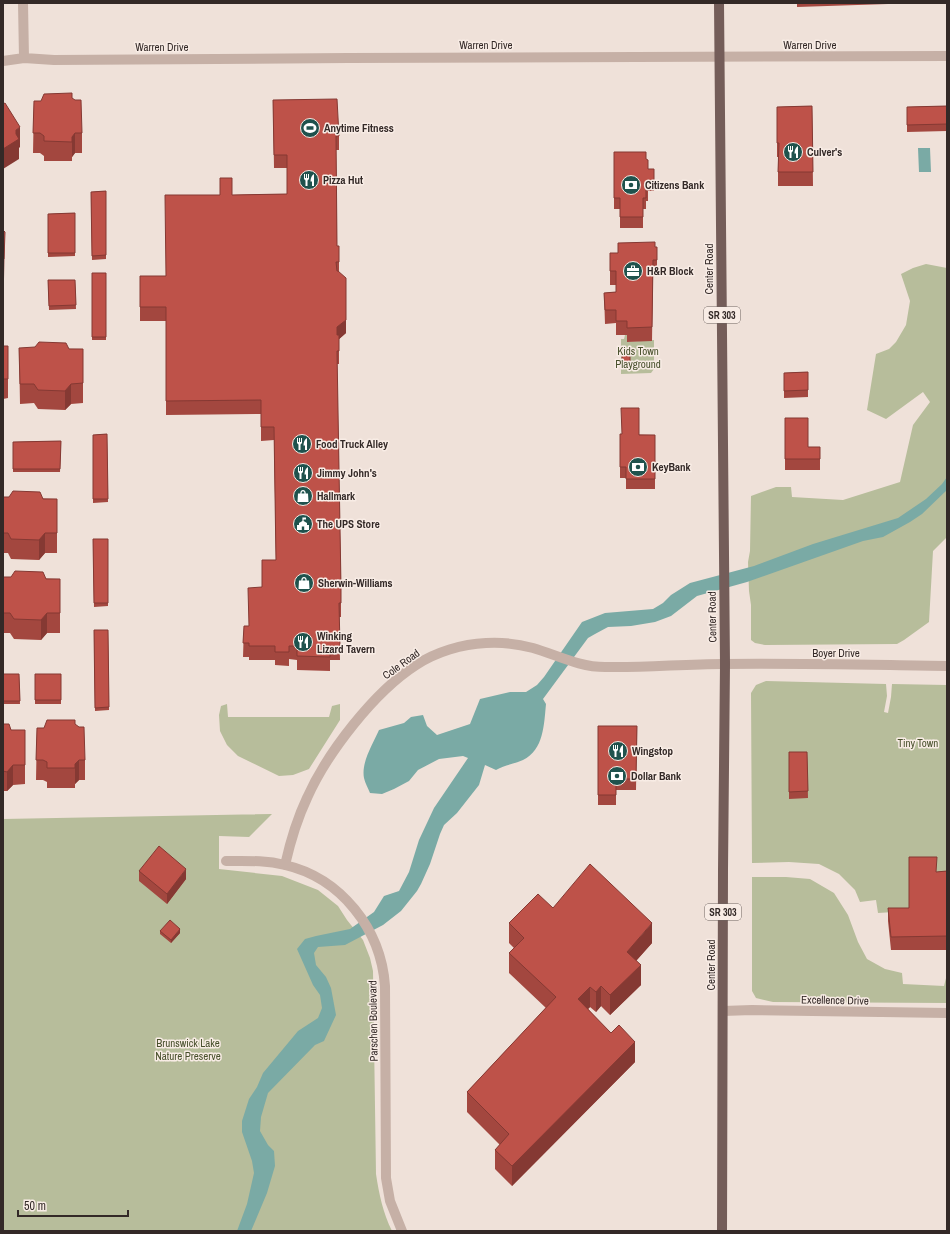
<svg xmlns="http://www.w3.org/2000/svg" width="950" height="1234" font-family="'Archivo Narrow',sans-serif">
  <rect width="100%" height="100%" fill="#efe1d9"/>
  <!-- green -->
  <path fill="#b7bd9b" d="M926,264L947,268V537L933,551L929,622L904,640L897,644L765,645L755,643L751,640V605L749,591L748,562L750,551L751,496L776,487H791L792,497L843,500L900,482L913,425L930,402L923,392L886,419L867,410L876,354L889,349L896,342L906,325L910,301L901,274L913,268Z
    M625,335H627V342L654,340V369L651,373L621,374V339H624Z
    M766,681L886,684L887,696L884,712L888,713L891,697L892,684L947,685V885L909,911L878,913L876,900L860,902L855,890L839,874L819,864L789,862L752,863L751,693L756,685Z
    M227,704L228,717H329L332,706L340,704V720L309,769L293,775L279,776L238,756L227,745L220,731L219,715L221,706Z
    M272,814L249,837L219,836V869L282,876L318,890L338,906L347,920L363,940L370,958L373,971L376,1174C379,1194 383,1213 392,1231H3V819Z
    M752,877H786L810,879L834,893L848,915L858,942L867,959L885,969L902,973L903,984L944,986L947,974V1003L773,1002L756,998L752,991Z"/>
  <!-- water -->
  <path fill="#7aaaa5" d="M918,148H930L931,172H919Z
    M947,477V490L922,514L910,522L883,537L863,541L747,582L697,596L671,616L655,622L631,626L608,627L595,634L588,638L543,699L546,704C544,724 544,750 523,760C514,764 505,765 496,770L485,765L479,785L457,813L444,825L440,834L430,864L421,884L417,891L401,911L383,925L345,945L318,947L314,953L316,965L326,977L331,988L336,1015L324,1041L315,1045L268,1093L261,1117L260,1131L268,1145L274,1151L275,1166L267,1193L251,1231H237L247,1204L254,1173L252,1161L242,1132V1121L249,1099L257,1087L263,1073L298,1031L318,1018L322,1008L320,995L313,985L297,949L305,939L316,936L350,929L374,912L384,896L399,891L409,872L419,840L434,808L468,758L463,756L439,759L418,770L409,781L394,789L382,794L370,793C368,788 365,783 364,778C361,762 373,744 379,730L404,723L411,717L423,715L427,726L437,735L470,724L480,699L510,692H526L537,685L544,677L582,622L605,613L653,609L663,603L671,595L690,583L754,566L813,544L898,518L926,499L942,484Z"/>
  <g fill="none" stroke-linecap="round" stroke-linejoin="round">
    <!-- minor -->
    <path stroke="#c6b0a6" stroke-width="10" d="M23,3L24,58
      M3,61L24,58L54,60L348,58L947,56
      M226,861C246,861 265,860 285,865C341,878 381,929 385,986L386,1178L390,1201L402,1231
      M285,865C290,843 297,819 307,798C327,753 374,692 416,665C436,652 462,644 486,643C502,642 518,644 533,648C557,655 579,667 605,667C644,668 683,664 723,664C797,663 872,665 947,666
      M723,1011L752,1010L947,1013"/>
    <!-- major -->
    <path stroke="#745d59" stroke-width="10" d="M719,3L725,664L723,870L722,1231"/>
  </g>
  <!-- wall -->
  <path fill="#a3473f" d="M797,3H888V4L797,7Z
    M72,98L82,133V153H75L72,157V161H44V156L40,153H33L34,101H41Z
    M273,100L339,136V150H336L337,246H339V271L346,333L339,339V364H337L341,587V617H339L340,660H330V671L297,670V660L289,659V666L275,665V660H249V657H243L244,626H249L262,587L276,560L274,440L261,441V414L166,415V321H140V290L166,276L232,195L287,194V168H274Z
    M812,106L813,186H778V157H777V107Z
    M947,106V131L907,132V107Z
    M614,152L646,160L648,169H654V191H648V201H646V209H643V228H620V209H614Z
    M106,191V259L92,260L91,192Z
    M75,213V256L48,257V214Z
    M655,247H657V274H653L652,341L627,342V335H616V323L605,324L604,293L616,292V285H610V253H618Z
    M92,273H106V340H92Z
    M48,280H75L76,309L49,310Z
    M3,346L8,379V398L3,399Z
    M19,348L83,349V403L71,404L65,410L38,409L34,403L20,404Z
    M622,351H630V368L622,369Z
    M808,372V397L784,398V373Z
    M785,418L808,447H820V470H785Z
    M107,434L108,502L93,503V435Z
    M620,434L655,435V489H626V478H620Z
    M61,441L60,472H13V442Z
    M3,497L57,499V553H45L39,560L11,559L8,553H3Z
    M93,539H108V606L94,607Z
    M3,577L60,579V633H47L41,640L14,639L10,633H3Z
    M94,630H108L109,710L95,711Z
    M3,674H19L20,704H3Z
    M35,674H61V704H35Z
    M3,724L11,730H25V784L13,785L7,791H3Z
    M75,724L85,760V780H79L75,784V788H47V782L43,780H36L37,728H44Z
    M598,726H637L636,790H616V805H598Z
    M789,752H807L808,798L789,799Z
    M139,871L186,879L167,904L139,881Z
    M947,871V950H891L888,921V908H909L937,872Z
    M553,908L652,943L636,961L641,985L610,1015L601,1006L596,1012L590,1007L588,1009L635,1062L512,1186L495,1169V1150L500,1145L467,1112V1092L546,1008L509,973V953L514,948L509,943V923Z
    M160,931L180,933L171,943L160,934Z"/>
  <!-- shaded-wall -->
  <path fill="#853933" d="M20,127V147L19,148V159L3,169V149L16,130Z
    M75,133V153L72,157V137Z
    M5,232L4,279H3V259Z
    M346,320V333L337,341V327Z
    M71,384V404L65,410V391Z
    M45,533V553L39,560V540Z
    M47,613V633L41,640V620Z
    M79,760V780L75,784V764Z
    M13,765V785L7,791V772Z
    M186,869V879L167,904V894Z
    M652,923V943L627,971V952Z
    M180,929V933L171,943V940Z
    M641,965V985L610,1015V995Z
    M601,986V1006L596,1012V992Z
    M590,987V1007L578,1019V999Z
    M635,1042V1062L512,1186V1166Z"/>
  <!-- building -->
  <path fill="#be5249" stroke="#853933" d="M72,93V98L75,100H81L82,133H75L72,137V142L44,141V136L40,133H33L34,101H41L44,94Z
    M337,99L339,136H336L337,246H339V262H336L337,271H338L346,278V320L337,327V335H339V351H337L341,587V603H339L340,647L330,646V657L297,656V646H289V652H275V646H249V643H243L244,626H249L248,588L262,587V560H276L274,427H261V400L166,401V307H140V276H166L165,195H220V178H232V195L287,194V155H274L273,100Z
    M5,103L20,127L16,130V134L19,139L3,149V104Z
    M812,106L813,172H778L779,143H777V107Z
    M947,106V124L907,125V107Z
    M614,152H646V159L648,160V169H654V180L648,181V190H646V198H643V217H620V198H614Z
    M106,191V255L92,256L91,192Z
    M75,213V253H48V214Z
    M3,230L5,232L4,259H3Z
    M655,242V247H657V260H653L652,327L627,328V321H616V310H605L604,293L616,292V271H610V253H618V243Z
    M92,273H106V337H92Z
    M48,280H75L76,305L49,306Z
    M39,342L66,343L69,349H83V383L71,384L65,391L38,390L34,384H20L19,348L35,347Z
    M3,346H8V379H3Z
    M622,351H630V365H622Z
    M808,372V390L784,391V373Z
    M621,408H639V435H655V479H626V467H620V434H622Z
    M785,418H808V447H820V459H785Z
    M107,434L108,499H93V435Z
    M61,441L60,469H13V442Z
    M13,491L40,492L43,499H57V533H45L39,540L11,539L8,533H3V497H9Z
    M93,539H108V603H94Z
    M15,571L43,572L46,579H60V613H47L41,620L14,619L10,613H3V577H11Z
    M94,630H108L109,707L95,708Z
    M3,674H19L20,701H3Z
    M35,674H61V700H35Z
    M47,720H75V724L79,727H84L85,760H79L75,764V768H47V762L43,760H36L37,728H44Z
    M3,724H9L11,730H25V765H13L7,772L3,771Z
    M598,726H637L636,779H616V795H598Z
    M789,752H807L808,791L789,792Z
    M159,846L186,869L167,894L139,871Z
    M909,857H937L936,872L947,871V936L891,937L888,908H909Z
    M590,864L652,923L627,952L641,965L610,995L601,986L596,992L590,987L578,999L611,1033L619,1025L635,1042L512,1166L495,1150L509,1134L467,1092L556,997L509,953L524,938L509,923L538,894L553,908Z
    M170,920L180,929L171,940L160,931Z"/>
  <!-- icons -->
  <defs>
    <g id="stadium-disc" transform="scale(1)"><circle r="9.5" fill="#1f524d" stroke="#f8ece5"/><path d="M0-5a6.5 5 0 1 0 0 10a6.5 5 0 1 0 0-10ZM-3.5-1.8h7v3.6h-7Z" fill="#fff"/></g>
    <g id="restaurant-disc" transform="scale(1)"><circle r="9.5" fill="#1f524d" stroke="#f8ece5"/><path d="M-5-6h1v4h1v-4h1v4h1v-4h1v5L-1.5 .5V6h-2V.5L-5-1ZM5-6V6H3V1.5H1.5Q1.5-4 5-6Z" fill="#fff"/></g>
    <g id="bank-disc" transform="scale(1)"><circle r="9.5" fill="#1f524d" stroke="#f8ece5"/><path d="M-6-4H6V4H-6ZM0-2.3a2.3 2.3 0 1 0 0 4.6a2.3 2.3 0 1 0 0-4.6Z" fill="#fff"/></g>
    <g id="office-disc" transform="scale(1)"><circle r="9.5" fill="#1f524d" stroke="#f8ece5"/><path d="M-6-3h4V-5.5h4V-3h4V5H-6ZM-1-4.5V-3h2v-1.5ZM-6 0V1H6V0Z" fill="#fff"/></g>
    <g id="shop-disc" transform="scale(1)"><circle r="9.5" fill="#1f524d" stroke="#f8ece5"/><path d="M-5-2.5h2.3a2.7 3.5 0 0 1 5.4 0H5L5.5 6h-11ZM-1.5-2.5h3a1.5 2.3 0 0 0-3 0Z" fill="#fff"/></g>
    <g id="civic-disc" transform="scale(1)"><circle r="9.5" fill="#1f524d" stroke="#f8ece5"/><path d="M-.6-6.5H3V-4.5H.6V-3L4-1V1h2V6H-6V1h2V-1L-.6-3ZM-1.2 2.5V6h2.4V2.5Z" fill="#fff"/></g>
  </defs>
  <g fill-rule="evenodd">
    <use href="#stadium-disc" x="310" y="128"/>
    <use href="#restaurant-disc" x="793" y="152"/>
    <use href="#restaurant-disc" x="309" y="180"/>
    <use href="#bank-disc" x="631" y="185"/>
    <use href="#office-disc" x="633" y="271"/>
    <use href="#restaurant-disc" x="302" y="444"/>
    <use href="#bank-disc" x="638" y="467"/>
    <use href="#restaurant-disc" x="303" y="473"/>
    <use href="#shop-disc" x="303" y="496"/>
    <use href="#civic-disc" x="303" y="524"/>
    <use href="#shop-disc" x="304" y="583"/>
    <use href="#restaurant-disc" x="303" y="642"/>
    <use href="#restaurant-disc" x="618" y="751"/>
    <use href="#bank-disc" x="617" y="776"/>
  </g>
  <g text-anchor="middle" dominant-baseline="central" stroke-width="3" stroke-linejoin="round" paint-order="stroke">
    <!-- shield labels -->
    <g fill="#f8ece5" stroke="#6e6460" stroke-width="1">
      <rect x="704" y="307" width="36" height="16" rx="3"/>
      <rect x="705" y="904" width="36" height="16" rx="3"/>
    </g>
    <g font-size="10" font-weight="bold" fill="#332927">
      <text x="722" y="315">SR 303</text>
      <text x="723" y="912">SR 303</text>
    </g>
    <!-- street labels -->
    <g font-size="11" fill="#332927" stroke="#f8ece5">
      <text x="486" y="45">Warren Drive</text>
      <text x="810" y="45">Warren Drive</text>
      <text x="162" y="47">Warren Drive</text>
      <text transform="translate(709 269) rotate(-90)">Center Road</text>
      <text transform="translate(712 617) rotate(-91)">Center Road</text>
      <text x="836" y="653">Boyer Drive</text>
      <text transform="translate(401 664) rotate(-36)">Cole Road</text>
      <text transform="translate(711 965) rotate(-90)">Center Road</text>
      <text transform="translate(835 1000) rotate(1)">Excellence Drive</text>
      <text transform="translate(373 1021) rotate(-91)">Parschen Boulevard</text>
    </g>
    <!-- poi labels -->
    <g font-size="11" font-weight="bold" fill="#332927" stroke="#f8ece5" text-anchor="start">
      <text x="324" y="128">Anytime Fitness</text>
      <text x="807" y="152">Culver's</text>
      <text x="323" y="180">Pizza Hut</text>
      <text x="645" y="185">Citizens Bank</text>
      <text x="647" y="271">H&amp;R Block</text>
      <text x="316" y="444">Food Truck Alley</text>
      <text x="652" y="467">KeyBank</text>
      <text x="317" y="473">Jimmy John's</text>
      <text x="317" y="496">Hallmark</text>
      <text x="317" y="524">The UPS Store</text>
      <text x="318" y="583">Sherwin-Williams</text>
      <text x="317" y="636">Winking<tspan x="317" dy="13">Lizard Tavern</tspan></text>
      <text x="632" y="751">Wingstop</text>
      <text x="631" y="776">Dollar Bank</text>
    </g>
    <!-- park labels -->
    <g font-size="11" fill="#48502c" stroke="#f8ece5">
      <text x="638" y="351">Kids Town<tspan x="638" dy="13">Playground</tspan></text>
      <text x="918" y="743">Tiny Town</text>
      <text x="188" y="1043">Brunswick Lake<tspan x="188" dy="13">Nature Preserve</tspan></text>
    </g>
  </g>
  <!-- border -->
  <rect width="950" height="1234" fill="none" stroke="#332927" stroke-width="8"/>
  <!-- scale -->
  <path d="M18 1210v6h110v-6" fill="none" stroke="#332927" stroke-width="2"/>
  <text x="24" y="1210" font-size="12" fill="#332927" stroke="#f8ece5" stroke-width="3" paint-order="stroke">50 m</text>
</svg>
